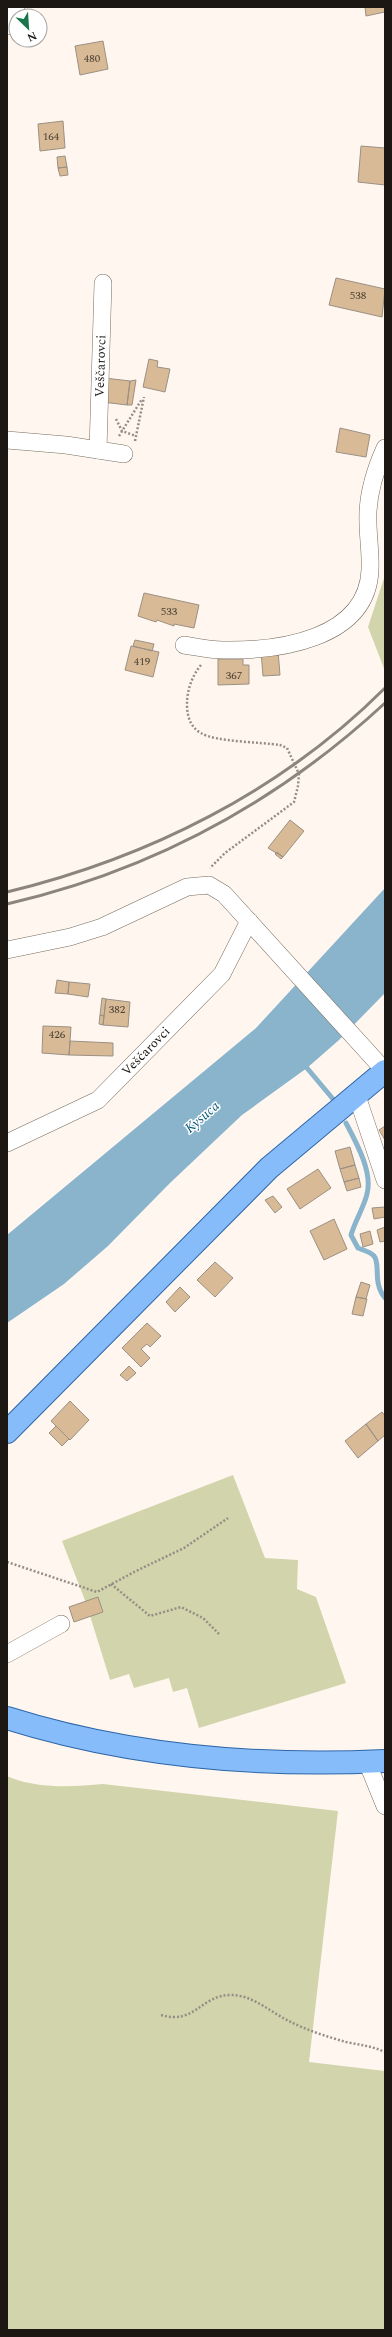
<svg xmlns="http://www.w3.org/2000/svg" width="392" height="2337" font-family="Spectral,serif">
  <rect width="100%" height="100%" fill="#fff7ef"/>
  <!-- green -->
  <path fill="#d2d5ab" d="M385,575V671L368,627Z
    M233,1475L265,1558L298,1560L297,1589L316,1597L346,1683L199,1728L187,1688L173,1692L169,1678L134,1688L129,1674L110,1680L86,1603L62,1541Z
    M7,1776C36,1789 72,1787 103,1784L338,1811L309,2062L385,2071V2330H7Z"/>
  <!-- water -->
  <path fill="#89b4cc" d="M385,888V993L339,1040L307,1068L242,1115L170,1183L108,1246L64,1284L7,1323V1235L256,1028Z"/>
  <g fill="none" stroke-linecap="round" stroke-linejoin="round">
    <!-- stream -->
    <path stroke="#89b4cc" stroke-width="5" d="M302,1064L307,1068L333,1099
      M346,1123C356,1142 373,1172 367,1194C364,1207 355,1221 351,1235L358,1248C363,1250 371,1252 374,1256C381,1264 372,1282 385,1298"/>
  </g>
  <!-- building -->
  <path fill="#d8ba97" stroke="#9b9083" d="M365,7H385V12L366,16Z
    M103,41L108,69L80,75L75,46Z
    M63,121L65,148L40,151L38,124Z
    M361,146L385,148V185L358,182Z
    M65,156L67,167L58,168L57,157Z
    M67,167L68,175L60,176L58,168Z
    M336,278L385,289L382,317L329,305Z
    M149,359L158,361L157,367L170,369L165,392L143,387Z
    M105,378L130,381L127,405L102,402Z
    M136,380L132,405H127L130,381Z
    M340,428L370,435L366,457L336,452Z
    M144,593L199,605L194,628L174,624V626L157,620L156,622L138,616Z
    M135,640L154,644L152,651L133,646Z
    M131,646L159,652L153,677L125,670Z
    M278,650L280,675L263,676L261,651Z
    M218,659H243V665H249V684L218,685Z
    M290,820L304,831L283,857L268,848Z
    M277,852L283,857L281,859L275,854Z
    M57,980L69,982L68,994L55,993Z
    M69,982L90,984L88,997L68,994Z
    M102,998L106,999L104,1016L100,1015Z
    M106,999L130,1002L128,1027L103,1025Z
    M100,1015L104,1016L103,1025L99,1024Z
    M43,1026L71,1027L69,1055L42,1053Z
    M70,1041L113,1043V1056L69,1055Z
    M385,1126V1140L379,1130Z
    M350,1147L355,1165L340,1169L335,1151Z
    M355,1165L359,1178L344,1182L340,1169Z
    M318,1169L331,1188L300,1209L287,1189Z
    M359,1178L361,1187L347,1191L344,1182Z
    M273,1196L282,1207L275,1213L265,1200Z
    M385,1207V1217L374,1219L372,1208Z
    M334,1219L347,1249L324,1260L310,1231Z
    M385,1227V1241L380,1242L377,1230Z
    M370,1231L373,1244L363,1247L360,1234Z
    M215,1262L233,1278L215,1297L197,1280Z
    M361,1282L370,1285L366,1299L356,1297Z
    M180,1287L190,1297L175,1312L166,1302Z
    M356,1297L367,1299L363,1316L352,1314Z
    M147,1323L161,1336L150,1347L147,1344L141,1349L150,1358L141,1367L122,1348Z
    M129,1366L136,1373L127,1381L120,1375Z
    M70,1401L89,1420L70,1440L51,1421Z
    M382,1412L385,1416V1435L378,1441L366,1424Z
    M366,1424L378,1441L358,1458L345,1441Z
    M56,1426L69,1439L62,1446L49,1433Z
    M98,1597L103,1612L74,1622L69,1607Z"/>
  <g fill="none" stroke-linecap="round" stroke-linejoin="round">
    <!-- minor casing -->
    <g stroke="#766c5f" stroke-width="18">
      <g id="minor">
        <path d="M7,26L16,7"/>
        <path d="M7,440L66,445L124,454"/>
        <path id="s1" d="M98,450L103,283"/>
        <path d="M184,645C197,647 210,650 223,650C277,651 367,640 370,570C371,551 367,532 368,512C369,490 376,468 385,448"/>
        <path d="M7,950L70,937L102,927L187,887L209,885L224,894L385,1071"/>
        <path d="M357,1096L385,1180"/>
        <path id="s2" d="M7,1143L98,1100L222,974L249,921"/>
        <path d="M7,1654L61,1624"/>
        <path d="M367,1762L385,1806"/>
      </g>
    </g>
    <!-- major casing -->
    <g stroke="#2e66a8" stroke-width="24">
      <path id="major" d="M7,1432L269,1168L385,1071
        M7,1718C128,1756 259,1767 385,1761"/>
    </g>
    <!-- path -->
    <path stroke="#958e87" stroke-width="2.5" stroke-dasharray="2 2" stroke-linecap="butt" d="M116,419L122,431L136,436
      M119,436L142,399
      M135,441L144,397
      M201,665C192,676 187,690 187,704C187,716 190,727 201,733C215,742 261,742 280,745L287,748L299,774L298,786L294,802L225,853L210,868
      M7,1562L97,1592L134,1572L184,1548L228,1518
      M111,1584L150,1616L181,1607L203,1618L219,1634
      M161,2015C196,2025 200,1995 231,1995C253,1995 270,2012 289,2021C306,2030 328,2037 346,2042C360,2045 372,2046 385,2052"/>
    <!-- minor -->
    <use href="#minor" stroke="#fff" stroke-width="17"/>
    <!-- major -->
    <use href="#major" stroke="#87bcfb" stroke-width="22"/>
    <!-- rail -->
    <path stroke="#8b857e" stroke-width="3" d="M7,892C148,858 282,791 385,688
      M7,904C150,871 277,803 385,703"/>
  </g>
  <g text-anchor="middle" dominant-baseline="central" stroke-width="3" stroke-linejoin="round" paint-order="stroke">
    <!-- number labels -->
    <g font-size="11" fill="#4b4033">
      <text x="92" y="58">480</text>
      <text x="51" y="136">164</text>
      <text x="358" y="295">538</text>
      <text x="169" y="611">533</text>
      <text x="142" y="661">419</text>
      <text x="234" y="675">367</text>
      <text x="117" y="1009">382</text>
      <text x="57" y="1034">426</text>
    </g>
    <!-- street labels -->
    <g font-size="13" fill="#1c1712" stroke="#fff">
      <text stroke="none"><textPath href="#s1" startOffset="84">Veščarovci</textPath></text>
      <text stroke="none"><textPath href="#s2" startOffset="169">Veščarovci</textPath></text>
    </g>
    <!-- water labels -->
    <g font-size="14" font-style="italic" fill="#045879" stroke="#fff">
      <text transform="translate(202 1117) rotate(-41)">Kysuca</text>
    </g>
  </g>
  <!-- border -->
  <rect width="392" height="2337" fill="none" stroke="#1c1712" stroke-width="16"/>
  <!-- north arrow -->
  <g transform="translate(28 28) rotate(155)"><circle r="19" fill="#ffffff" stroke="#a4a2a0"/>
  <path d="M0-3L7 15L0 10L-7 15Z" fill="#19754a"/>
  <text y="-6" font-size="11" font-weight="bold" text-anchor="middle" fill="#1c1712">N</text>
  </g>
</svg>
